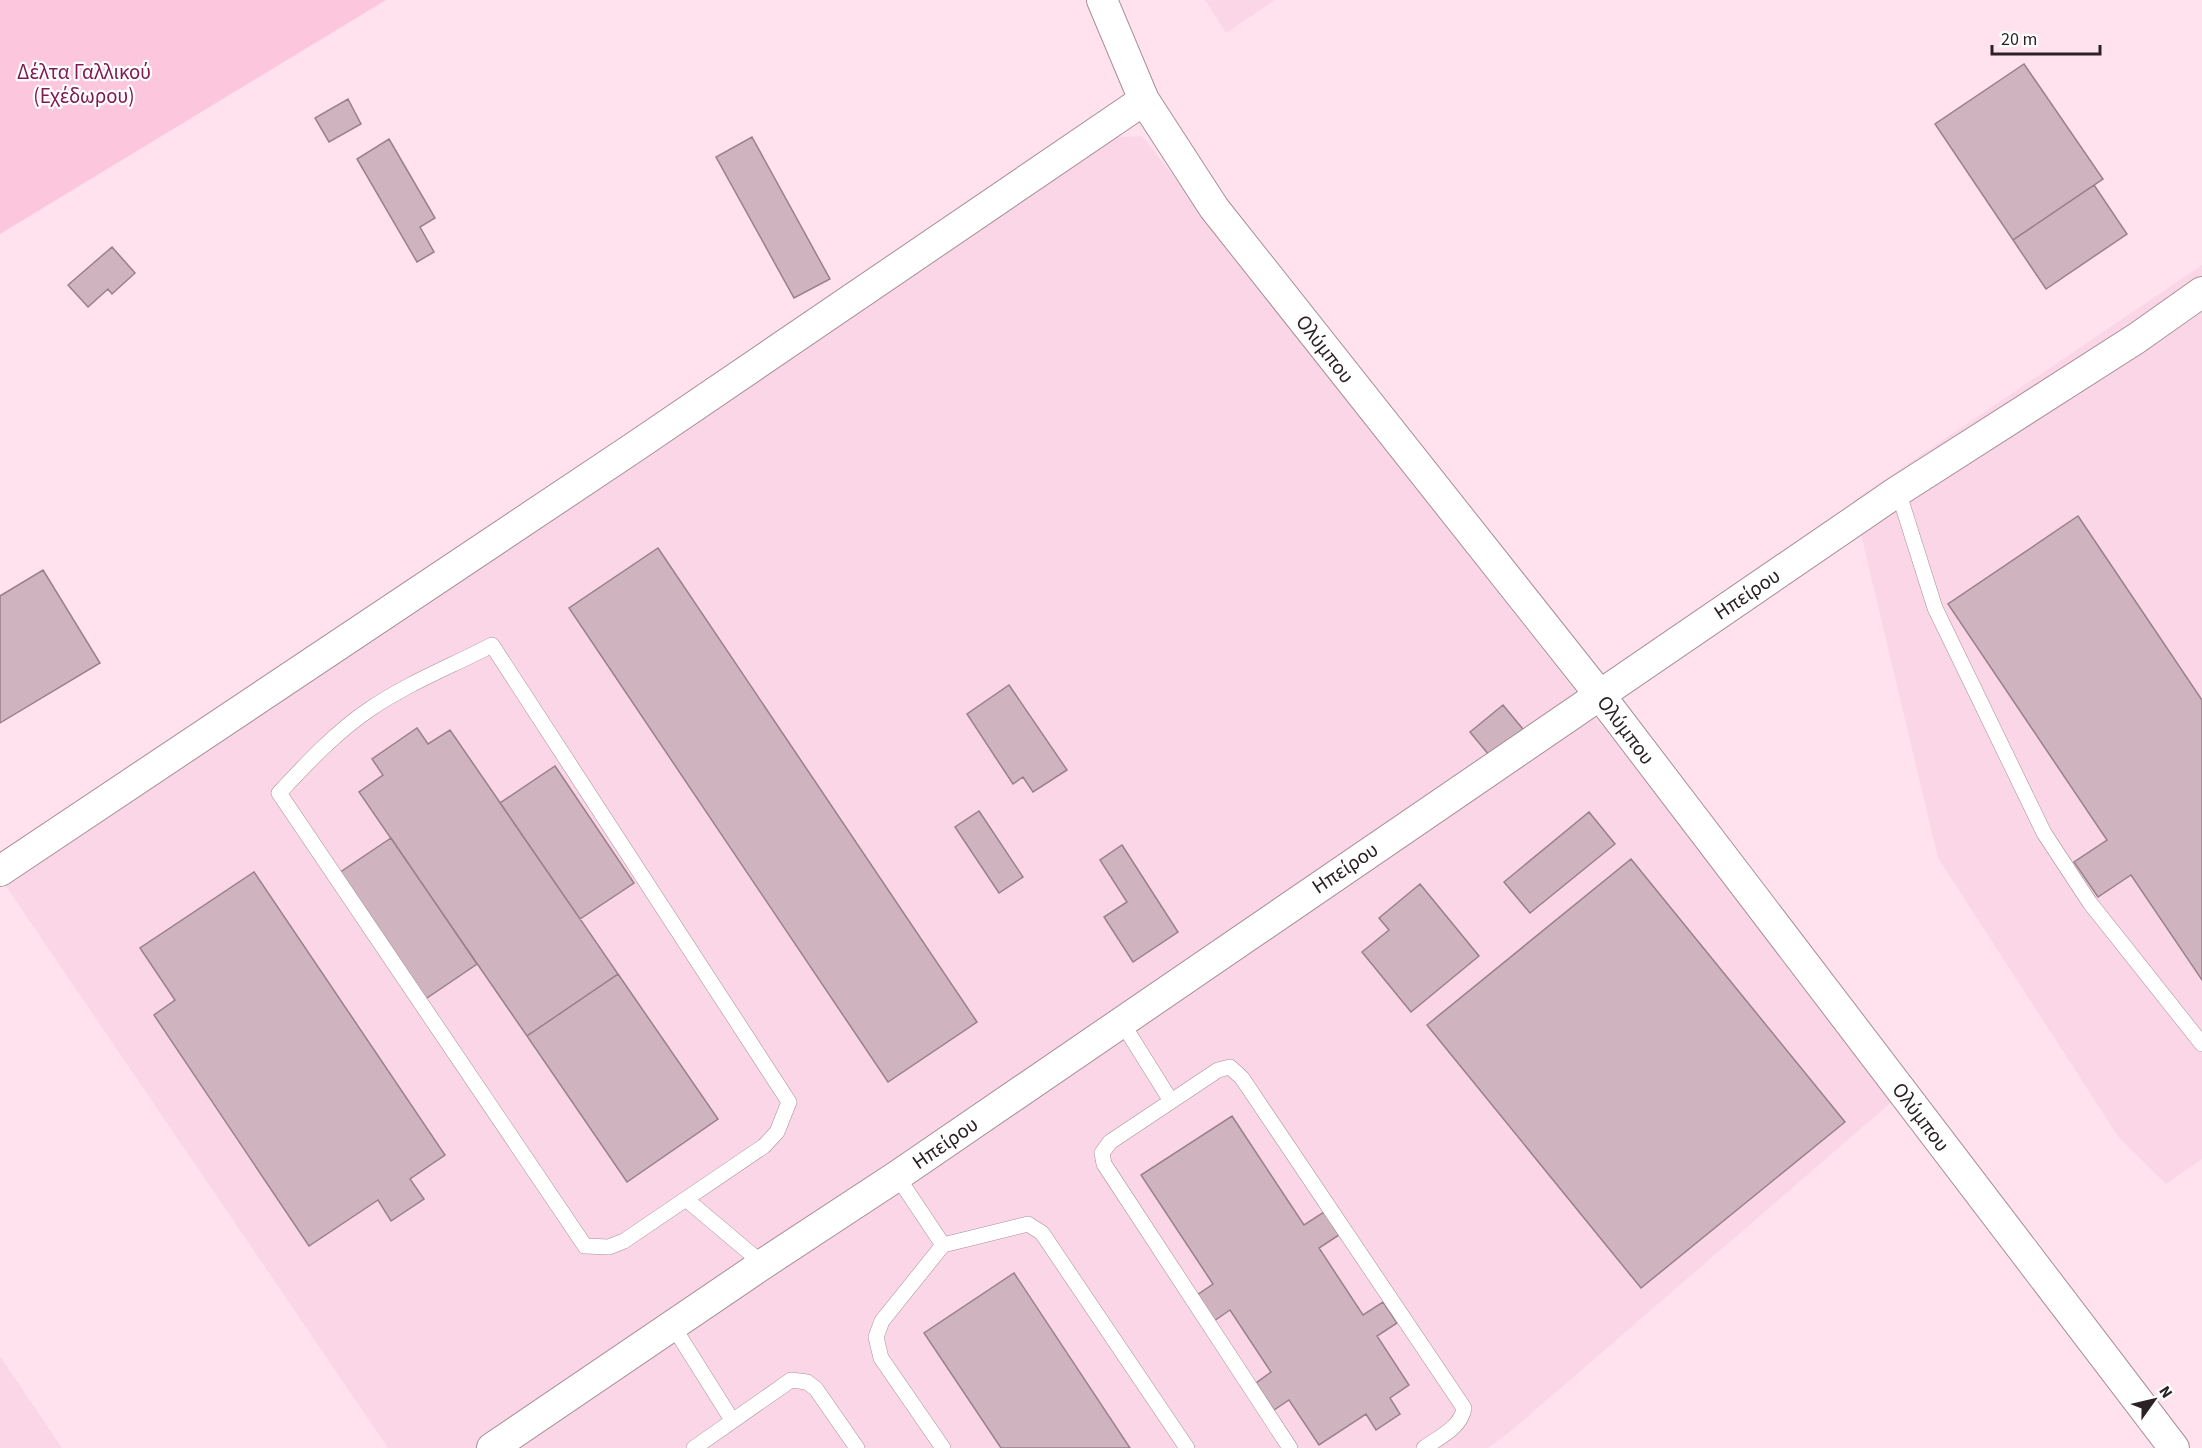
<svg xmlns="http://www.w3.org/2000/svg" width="2202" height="1448" font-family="'Source Sans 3',sans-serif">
  <rect width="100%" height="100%" fill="#ffe2ee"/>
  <!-- built -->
  <path fill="#fbd6e6" d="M1205,0H1275L1226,33Z
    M1142,136L1894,1100L1511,1431L1488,1448H388L3,882L1102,138Z
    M2202,265V1159L2166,1184L2119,1138L1938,858L1853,501Z
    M0,1356L62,1448H0Z"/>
  <!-- green -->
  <path fill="#fcc6dd" d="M0,0H386L0,234Z"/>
  <!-- building -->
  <path fill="#cfb3bf" stroke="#99808a" stroke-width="1.5" d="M2024,64L2103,179L2013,240L1935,124Z
    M348,99L361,124L329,142L315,118Z
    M752,137L830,279L794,298L716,157Z
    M389,139L435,218L420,227L434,252L417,262L357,159Z
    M2094,185L2127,234L2046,289L2013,240Z
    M112,247L135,273L112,294L108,289L88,307L68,285Z
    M2078,516L2202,700V980L2131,875L2098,897L2074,862L2107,840L1948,604Z
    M658,548L977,1022L888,1082L569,608Z
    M43,570L100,663L0,723V596Z
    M1009,685L1067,770L1033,792L1023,777L1013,784L967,714Z
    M1503,705L1527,734L1494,761L1470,732Z
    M417,728L428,744L450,730L618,974L527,1036L359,792L383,775L372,759Z
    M555,766L634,883L580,919L500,803Z
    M979,811L1023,877L999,893L955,827Z
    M1589,812L1615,844L1530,913L1504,882Z
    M391,838L477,964L424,1000L339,873Z
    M1122,845L1178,932L1133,962L1104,917L1127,902L1100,860Z
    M1631,859L1845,1122L1641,1288L1427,1025Z
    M254,872L445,1155L410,1179L424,1199L391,1221L378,1200L309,1246L154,1015L175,1000L140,948Z
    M1420,884L1479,956L1411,1012L1362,952L1389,930L1379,918Z
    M618,974L718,1119L627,1182L527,1036Z
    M1232,1116L1304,1225L1324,1212L1339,1235L1319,1248L1363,1315L1383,1302L1397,1323L1377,1336L1409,1385L1390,1398L1400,1414L1376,1430L1366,1414L1319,1445L1289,1400L1274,1410L1256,1383L1271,1372L1230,1310L1214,1321L1197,1295L1213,1284L1141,1175Z
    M1014,1273L1130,1448H1001L924,1333Z"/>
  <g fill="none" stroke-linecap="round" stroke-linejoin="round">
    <!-- lane casing -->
    <g stroke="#a88e98" stroke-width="16">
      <path id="lane" d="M1898,491L1935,608L2044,833L2090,903L2202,1044
        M492,645L789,1102L777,1132L764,1146L624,1241L609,1247L585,1246L279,793C308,762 336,732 370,709C408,683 452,666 492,645Z
        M1121,1021L1171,1101
        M897,1176L943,1245
        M687,1200L763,1264
        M673,1326L732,1420
        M694,1448L791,1380L807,1382L816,1389L857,1448
        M943,1448L881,1358L876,1337L882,1321L943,1245L1028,1224L1042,1233L1187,1448
        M1290,1448L1104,1164L1102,1153L1110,1142L1218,1070L1230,1067L1242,1078L1464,1408C1461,1428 1439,1437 1424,1448"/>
    </g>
    <!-- street casing -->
    <g stroke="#a88e98" stroke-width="32">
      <path id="street" d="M1102,0L1144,100L1214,208L1599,694L2174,1448
        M0,871L633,448L1144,100
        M492,1448L763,1264L897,1176L1898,491L2137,338L2202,292"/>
    </g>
    <!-- lane -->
    <use href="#lane" stroke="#fff" stroke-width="15"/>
    <!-- street -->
    <use href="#street" stroke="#fff" stroke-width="30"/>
  </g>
  <g text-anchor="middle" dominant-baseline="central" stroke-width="4.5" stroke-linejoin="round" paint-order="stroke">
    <!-- park labels -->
    <g font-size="21" fill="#801b54" stroke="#fff">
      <text x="84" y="72">Δέλτα Γαλλικού<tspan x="84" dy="24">(Εχέδωρου)</tspan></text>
    </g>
    <!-- street labels -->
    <g font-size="21" fill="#2c2226" stroke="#fff">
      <text transform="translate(1325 349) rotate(52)">Ολύμπου</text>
      <text transform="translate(1747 594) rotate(-34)">Ηπείρου</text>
      <text transform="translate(1626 730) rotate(53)">Ολύμπου</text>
      <text transform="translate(1345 868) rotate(-34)">Ηπείρου</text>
      <text transform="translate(1921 1117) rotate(53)">Ολύμπου</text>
      <text transform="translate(945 1143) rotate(-35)">Ηπείρου</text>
    </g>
  </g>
  <!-- north arrow -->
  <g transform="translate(2154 1400) rotate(56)" stroke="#ffffff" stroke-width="4.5" paint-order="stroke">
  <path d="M0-4.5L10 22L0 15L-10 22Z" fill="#2c2226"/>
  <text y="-9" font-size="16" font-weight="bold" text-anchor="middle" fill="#2c2226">N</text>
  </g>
  <!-- scale -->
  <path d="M1992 45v9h108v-9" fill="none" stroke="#2c2226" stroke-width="3"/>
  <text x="2001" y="45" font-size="18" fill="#2c2226" stroke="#ffffff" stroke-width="4.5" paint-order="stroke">20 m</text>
</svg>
